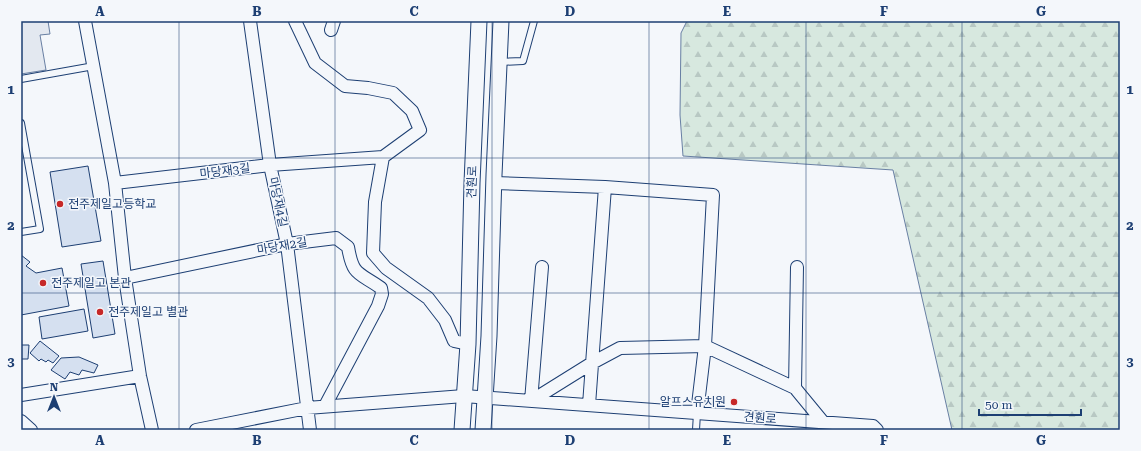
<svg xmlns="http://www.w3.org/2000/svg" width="1141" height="451" font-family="'Roboto Serif','Noto Sans KR',serif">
  <defs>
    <pattern id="forest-firs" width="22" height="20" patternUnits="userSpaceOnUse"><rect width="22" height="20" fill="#d7e8df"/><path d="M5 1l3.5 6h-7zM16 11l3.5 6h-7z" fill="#b8c8c3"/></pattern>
  </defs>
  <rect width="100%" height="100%" fill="#f4f7fb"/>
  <!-- forest -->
  <path fill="url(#forest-firs)" stroke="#687fa3" d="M687,21H1120V430H952L893,170L683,156L680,115L681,33Z"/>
  <!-- parking -->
  <path fill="#e3e8f0" stroke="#687fa3" d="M21,21H48L50,34L40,35L46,70L21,74Z"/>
  <!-- building -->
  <path fill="#d5e0f0" stroke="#1d3f73" d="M88,166L101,241L62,247L50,172Z
    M21,255L30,262L26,266L36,273L62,268L69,306L21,315Z
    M103,261L115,334L93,338L81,264Z
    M84,309L88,331L42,339L39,317Z
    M40,341L59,356L53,363L48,360L46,362L41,359L39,361L30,353Z
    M21,345H29L28,359H21Z
    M79,357L98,365L94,373L82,370L79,375L70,372L65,379L51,370L61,358Z"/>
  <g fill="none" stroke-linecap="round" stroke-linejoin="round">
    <!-- service casing -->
    <g stroke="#1d3f73" stroke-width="8">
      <path id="service" d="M499,62L523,61L534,21
        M21,79L94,66
        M21,123L40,229L21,232
        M696,430L697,413"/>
    </g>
    <!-- minor casing -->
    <g stroke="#1d3f73" stroke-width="14">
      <path id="minor" d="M85,21L115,183L125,278L140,376L152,430
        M250,21L270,165L287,244L310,430
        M331,30L334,21
        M383,157L375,202L373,253L386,268L428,298L445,320L454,341L468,344
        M115,183L270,165L383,157L420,130L412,111L393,93L368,88L345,86L315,63L295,21
        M494,183L605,187L713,195L705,346L697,413
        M797,267L795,388L823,422
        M125,278L287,244L336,238L348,247C353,277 359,272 381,288L382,294L378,306L325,406
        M21,395L140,376
        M531,401L592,363L620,348L705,346L795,388
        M531,401L542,267
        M589,405L605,187
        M21,421L31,430
        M196,430L307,408L464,396L873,426L877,430"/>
    </g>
    <!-- tertiary casing -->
    <g stroke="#1d3f73" stroke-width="17">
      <path id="tertiary" d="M462,430L468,344L472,183L479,21
        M483,430L489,336L494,175L501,21"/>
    </g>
    <!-- service -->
    <use href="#service" stroke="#f4f7fb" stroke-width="6"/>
    <!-- minor -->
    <use href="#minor" stroke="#f4f7fb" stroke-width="12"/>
    <!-- tertiary -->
    <use href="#tertiary" stroke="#f4f7fb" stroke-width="15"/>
  </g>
  <!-- grid -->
  <path fill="none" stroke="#1d3f73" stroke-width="1" stroke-opacity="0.55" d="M179,21V430M335,21V430M492,21V430M649,21V430M806,21V430M962,21V430M21,158H1120M21,293H1120"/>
  <!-- markers -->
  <g fill="#c62828" stroke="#f4f7fb" stroke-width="1.5">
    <circle cx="60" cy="204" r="4"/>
    <circle cx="43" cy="283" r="4"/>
    <circle cx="100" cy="312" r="4"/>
    <circle cx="734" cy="402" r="4"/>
  </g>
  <g text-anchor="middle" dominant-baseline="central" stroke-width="3" stroke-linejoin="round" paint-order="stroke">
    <!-- street labels -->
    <g font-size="12" fill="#1d3f73" stroke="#f4f7fb">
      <text transform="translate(225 171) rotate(-7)">마당재3길</text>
      <text transform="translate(472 182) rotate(-88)">견훤로</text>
      <text transform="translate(278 202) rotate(78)">마당재4길</text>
      <text transform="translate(282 246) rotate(-10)">마당재2길</text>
      <text transform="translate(760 418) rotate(4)">견훤로</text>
    </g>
    <!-- poi labels -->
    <g font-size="12" fill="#1d3f73" stroke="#f4f7fb" text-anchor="start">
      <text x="68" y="204">전주제일고등학교</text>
      <text x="51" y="283">전주제일고 본관</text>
      <text x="108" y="312">전주제일고 별관</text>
      <text x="726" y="402" text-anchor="end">알프스유치원</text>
    </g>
  </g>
  <!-- border -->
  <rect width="1141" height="451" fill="none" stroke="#f4f7fb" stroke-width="44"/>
  <!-- north arrow -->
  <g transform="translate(54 397)" stroke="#f4f7fb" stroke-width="3" paint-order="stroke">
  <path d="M0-3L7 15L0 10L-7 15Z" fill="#1d3f73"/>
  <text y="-6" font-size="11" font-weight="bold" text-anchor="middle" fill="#1d3f73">N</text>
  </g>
  <!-- scale -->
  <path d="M979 409v6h102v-6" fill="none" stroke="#1d3f73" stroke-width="2"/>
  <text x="985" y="409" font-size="12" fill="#1d3f73" stroke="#f4f7fb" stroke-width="3" paint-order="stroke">50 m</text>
  <rect x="22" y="22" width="1097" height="407" fill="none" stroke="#1d3f73" stroke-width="1.5"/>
  <g font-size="13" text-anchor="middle" font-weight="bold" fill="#1d3f73">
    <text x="100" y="16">A</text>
    <text x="257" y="16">B</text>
    <text x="414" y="16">C</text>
    <text x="570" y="16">D</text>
    <text x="727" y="16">E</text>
    <text x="884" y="16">F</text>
    <text x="1041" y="16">G</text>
    <text x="11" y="94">1</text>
    <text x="1130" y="94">1</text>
    <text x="11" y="230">2</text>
    <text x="1130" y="230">2</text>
    <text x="11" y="366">3</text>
    <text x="1130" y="366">3</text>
    <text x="100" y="445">A</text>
    <text x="257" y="445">B</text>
    <text x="414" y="445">C</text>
    <text x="570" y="445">D</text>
    <text x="727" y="445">E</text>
    <text x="884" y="445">F</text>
    <text x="1041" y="445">G</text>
  </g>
</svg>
